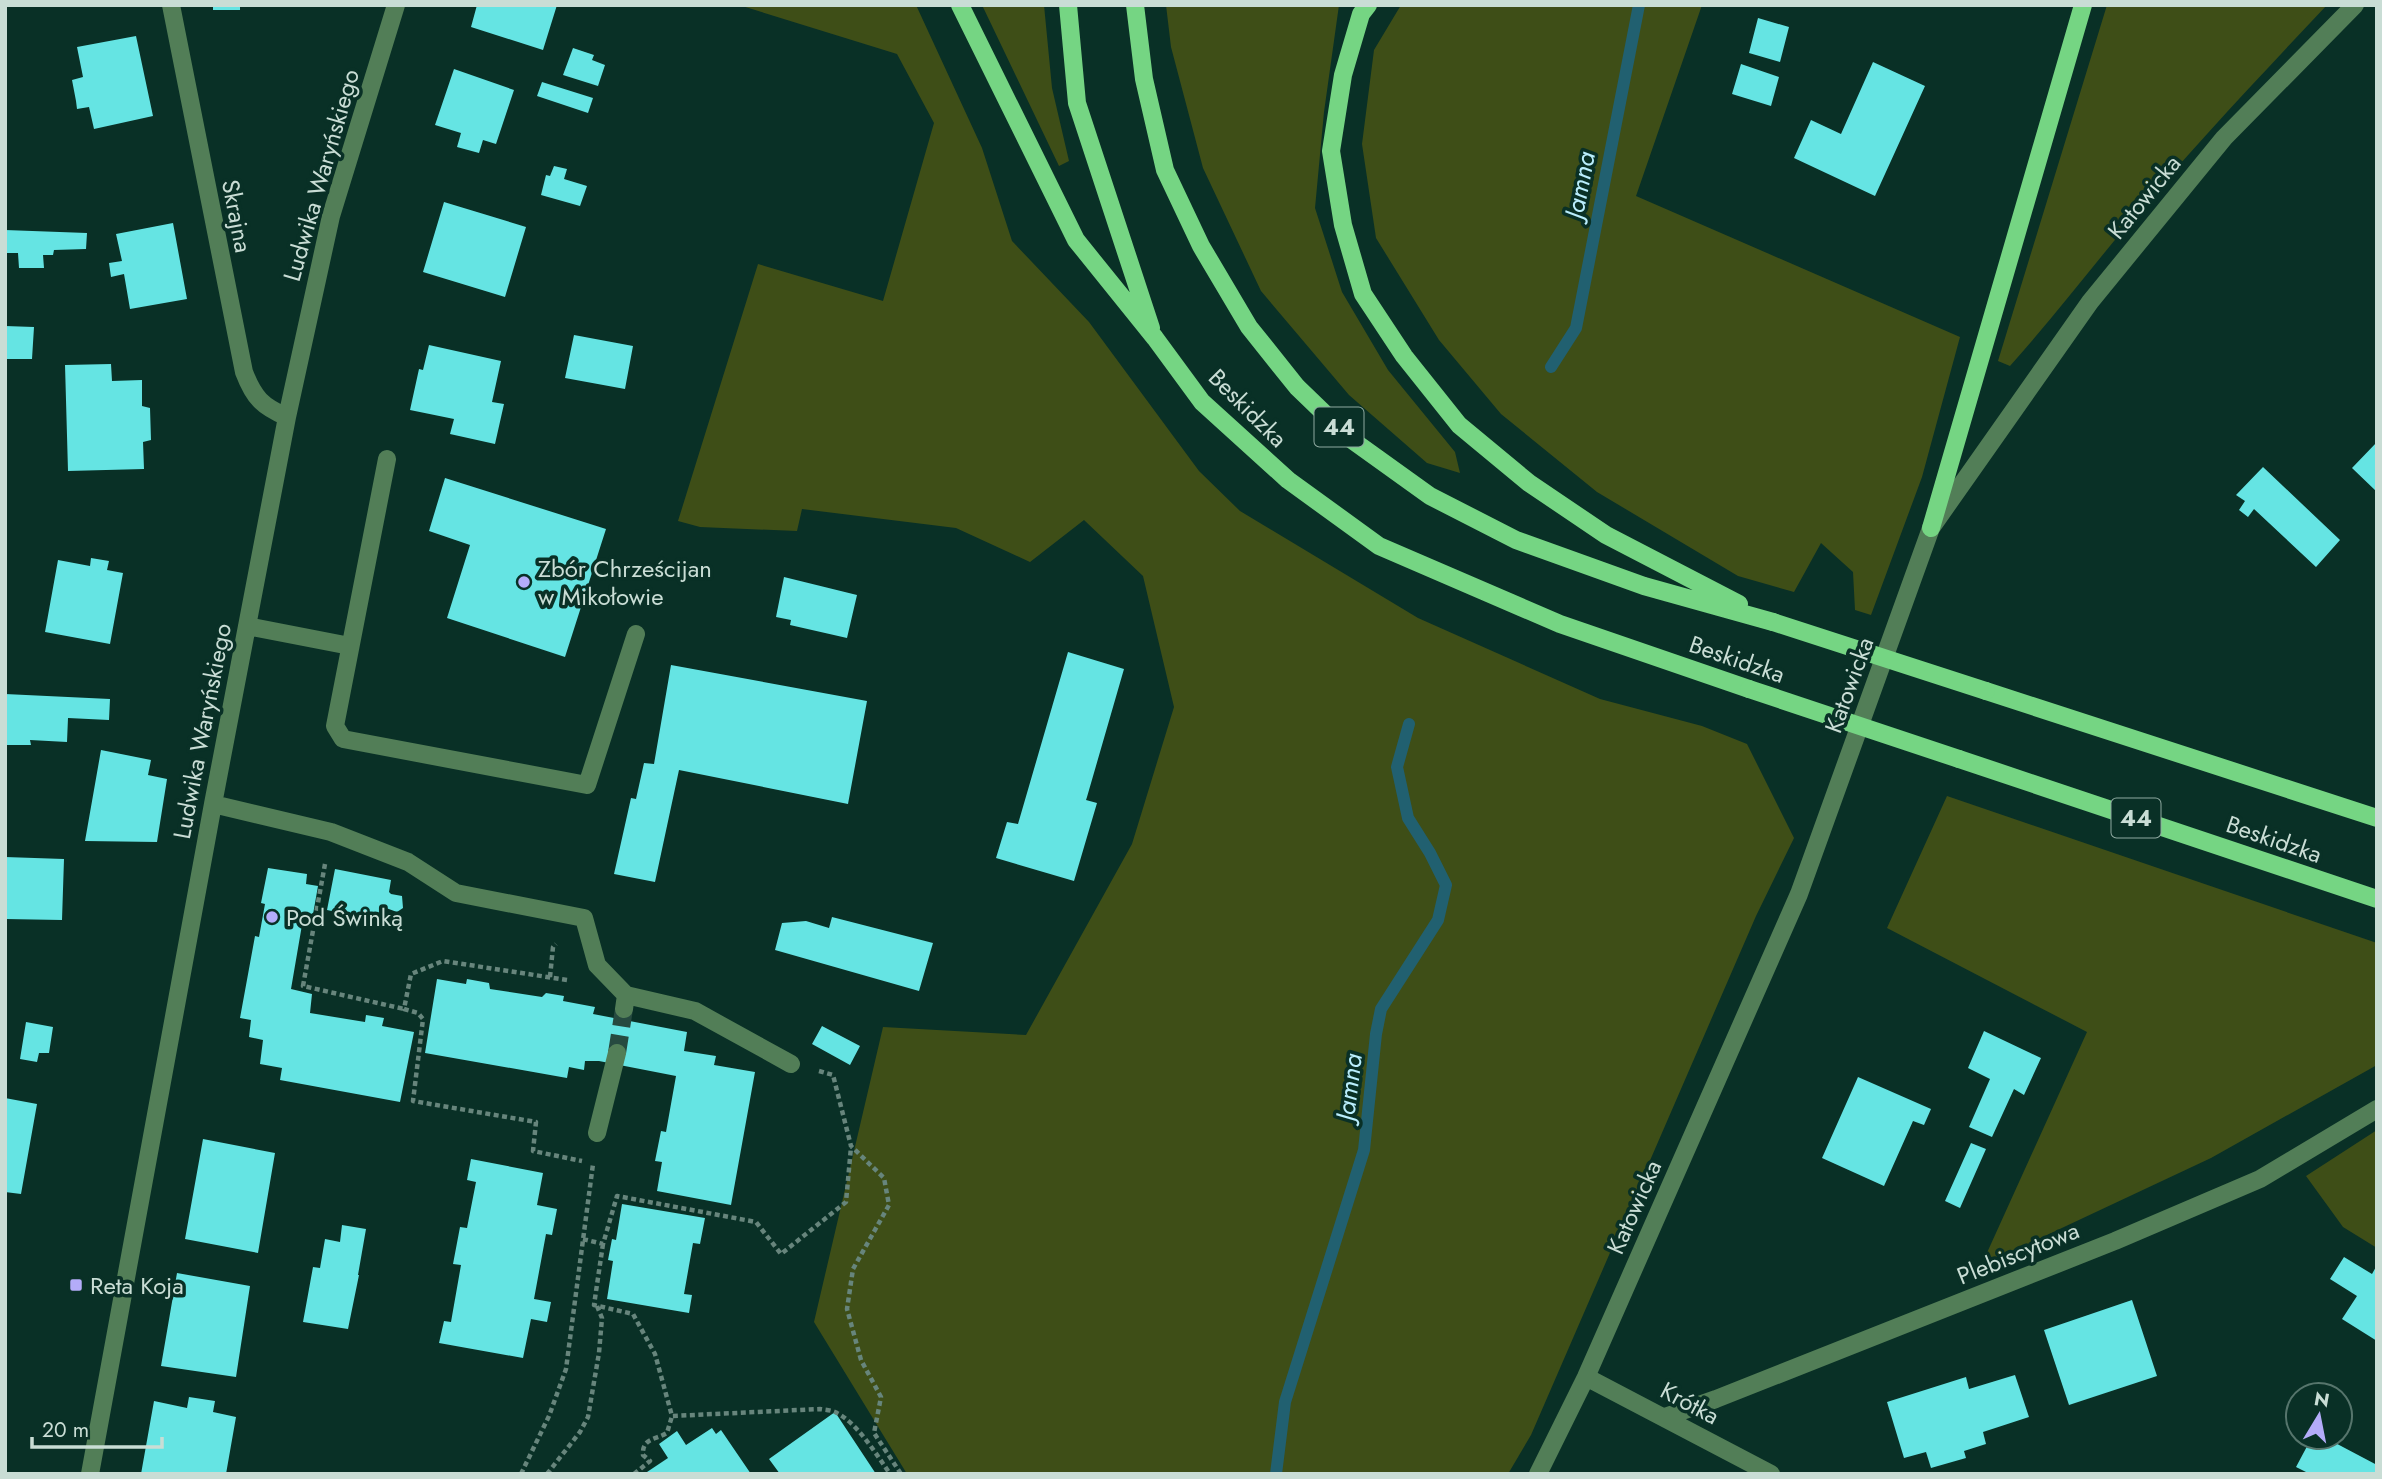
<svg xmlns="http://www.w3.org/2000/svg" width="2382" height="1479" font-family="Jost,sans-serif">
  <rect width="100%" height="100%" fill="#093026"/>
  <!-- green -->
  <path fill="#3e4e17" d="M739,5H916L982,148L1012,241L1089,322L1199,471L1240,511L1418,618L1600,699L1702,726L1747,744L1794,838L1756,916L1531,1435L1508,1474H907L814,1322L883,1027L1026,1035L1132,844L1174,707L1143,576L1084,520L1030,562L956,528L802,509L797,531L700,527L678,521L758,264L883,301L934,123L897,54Z
    M982,5H1044L1052,88L1069,161L1059,166Z
    M1166,5H1339L1324,112L1315,208L1342,292L1388,370L1455,452L1460,473L1427,463L1349,395L1261,291L1203,168L1171,47Z
    M1401,5H1702L1636,196L1960,337L1922,477L1871,615L1855,610L1853,572L1821,543L1794,592L1738,576L1597,492L1501,414L1439,340L1376,238L1362,144L1374,50Z
    M2107,5H2327C2261,75 2195,145 2133,218C2092,267 2053,318 2010,366L1998,361Z
    M1947,796L2377,943V1065L2211,1158L1981,1266L2087,1032L1887,928Z
    M2377,1130V1248L2343,1227L2306,1176Z"/>
  <g fill="none" stroke-linecap="round" stroke-linejoin="round">
    <!-- stream -->
    <path stroke="#216070" stroke-width="12" d="M1551,367L1576,328L1639,5
      M1276,1474L1285,1402L1364,1150L1376,1034L1381,1009L1438,920L1446,885L1430,853L1408,818L1397,767L1409,724"/>
  </g>
  <!-- building -->
  <path fill="#65e4e3" d="M213,5H240V10H213Z
    M477,5H557L543,50L471,27Z
    M1758,18L1789,27L1780,62L1749,53Z
    M136,36L153,116L94,129L89,107L77,109L76,101L72,80L83,77L77,47Z
    M573,48L594,55L592,60L605,65L598,86L563,75Z
    M1873,62L1925,86L1875,196L1794,158L1811,120L1841,134Z
    M1741,64L1779,77L1771,106L1732,94Z
    M454,69L514,90L496,144L483,140L479,153L457,147L461,133L435,125Z
    M542,82L593,98L588,113L537,96Z
    M554,166L567,169L564,179L587,186L580,206L541,195L546,175L550,176Z
    M444,202L526,227L505,297L423,272Z
    M173,223L187,299L130,309L124,274L111,277L109,263L122,261L116,234Z
    M5,230L87,233L86,249L54,250L53,255H43L44,268H19L18,253H5Z
    M5,326L34,327L32,359H5Z
    M574,335L633,346L625,389L565,378Z
    M429,345L501,361L492,402L504,404L495,444L450,434L454,419L410,410L419,369L423,370Z
    M111,364L112,381L142,380V406L150,408L151,440L143,442L144,469L68,471L65,365Z
    M2377,442V492L2352,468Z
    M2263,467L2340,540L2316,567L2254,509L2248,517L2239,510L2245,501L2236,495Z
    M445,478L606,529L565,657L447,618L470,545L429,531Z
    M91,558L109,561L107,570L123,573L110,644L45,632L58,560L90,566Z
    M784,577L857,595L847,638L790,625L791,620L776,617Z
    M1068,652L1124,669L1087,797L1086,800L1097,803L1074,881L996,858L1007,822L1018,824Z
    M671,665L867,701L848,804L679,770L655,882L614,874L631,798L636,799L644,763L654,764Z
    M5,694L110,699L109,720L68,718L67,742L30,740L31,745H5Z
    M101,750L151,760L148,775L167,779L157,842L85,841Z
    M5,857L64,859L62,920L5,919Z
    M268,868L307,874L306,884L318,886L312,920L303,919L291,989L312,994L310,1013L365,1022L366,1015L384,1018L382,1026L414,1032L400,1102L280,1080L282,1068L260,1064L263,1040L249,1037L251,1020L240,1018L255,936L259,937L265,904L261,903Z
    M335,869L391,880L389,892L391,894L402,896L403,908L397,912L386,908L383,922L327,910Z
    M832,917L933,943L919,991L775,950L782,923L806,921L829,928Z
    M437,979L466,984L467,979L489,983L490,989L542,997L546,993L564,996L563,1001L595,1007L593,1014L687,1032L684,1051L716,1056L714,1065L755,1072L731,1205L657,1191L662,1162L655,1161L661,1131L666,1132L676,1076L599,1061H585L584,1070L569,1067L567,1078L425,1053Z
    M26,1022L53,1027L49,1053H39L37,1062L20,1059Z
    M822,1026L860,1046L850,1065L812,1044Z
    M1984,1031L2041,1058L2024,1095L2014,1089L1992,1137L1969,1127L1990,1079L1968,1068Z
    M1858,1077L1931,1109L1924,1125L1913,1121L1884,1186L1822,1158Z
    M5,1098L37,1104L21,1194L5,1192Z
    M203,1139L275,1153L258,1253L185,1239Z
    M1971,1143L1986,1149L1960,1208L1945,1201Z
    M471,1159L543,1173L537,1205L557,1209L552,1235L546,1234L534,1299L551,1302L547,1322L531,1319L523,1358L439,1343L444,1321L451,1322L461,1265L453,1264L460,1227L467,1228L476,1182L467,1180Z
    M622,1204L705,1218L700,1244L693,1243L684,1294L692,1295L689,1313L607,1299L613,1261L608,1260L612,1239L616,1240Z
    M342,1225L366,1229L358,1275H359L348,1329L303,1322L313,1267L320,1268L325,1239L340,1242Z
    M2344,1257L2372,1274L2377,1265V1341L2342,1319L2357,1296L2330,1279Z
    M177,1273L250,1286L236,1377L161,1366Z
    M2132,1300L2157,1376L2069,1405L2044,1330Z
    M2015,1375L2029,1417L1983,1432L1986,1444L1964,1451L1966,1458L1931,1468L1926,1452L1904,1458L1887,1402L1966,1377L1969,1389Z
    M189,1397L215,1401L213,1412L236,1417L226,1474H141L154,1401L187,1408Z
    M835,1412L876,1474H780L769,1459Z
    M712,1428L716,1434L721,1430L751,1474H644L668,1458L659,1444L677,1431L686,1445Z
    M2312,1437H2324L2377,1465V1474H2310L2296,1467Z"/>
  <g fill="none" stroke-linecap="round" stroke-linejoin="round">
    <!-- minor-tunnel -->
    <path stroke="#264a40" stroke-width="18" stroke-dasharray="18 9" stroke-linecap="butt" d="M617,1053L624,1009"/>
    <!-- path -->
    <path stroke="#67857c" stroke-width="4.5" stroke-dasharray="5 3.5" stroke-linecap="butt" d="M325,864L303,986L404,1009
      M550,977L553,947L556,944
      M567,980L443,961L411,974L404,1009L418,1013L423,1019L413,1101L536,1122L533,1151L582,1161
      M819,1071L833,1075L851,1146L884,1178L889,1205L853,1269L847,1309L861,1360L881,1397L874,1433L901,1474
      M583,1239L603,1244L617,1196L756,1222L781,1254L846,1202L851,1147
      M603,1244L594,1305L633,1314L655,1354L672,1416L820,1409C825,1410 832,1410 837,1413C857,1423 877,1455 890,1474
      M521,1474L549,1416L566,1369L593,1164
      M547,1474L580,1432L588,1417L599,1353L602,1318L597,1306
      M634,1474L650,1461L643,1455C642,1438 655,1440 667,1433L672,1416"/>
    <!-- minor -->
    <path stroke="#527e57" stroke-width="18" d="M171,5L244,372C254,398 262,406 287,417
      M387,459L335,726L343,739L587,785L636,634
      M247,626L350,646
      M213,804L331,832L408,862L456,893L584,918L597,965L626,995L624,1009
      M626,995L695,1011L791,1064
      M597,1133L617,1053
      M1586,1377L1771,1474
      M1665,1417L1716,1399L2115,1241L2260,1179L2377,1109
      M90,1474L213,804L287,417L331,216L396,5
      M1538,1474L1586,1377L1799,894L1931,528L2090,302L2224,138L2355,5"/>
    <!-- major -->
    <path stroke="#75d583" stroke-width="18" d="M960,5L1076,240L1155,338L1202,402L1288,480L1379,546L1560,624L1749,689
      M1068,5L1077,103L1151,328
      M1135,5L1144,79L1165,170L1201,246L1249,327L1297,387L1352,440L1430,496L1516,540L1644,586L1773,622
      M1368,5L1361,14L1343,75L1331,151L1343,225L1363,294L1404,356L1459,425L1529,483L1606,535L1739,604
      M1931,528L2083,5
      M1986,691L2377,818
      M1959,759L2377,899"/>
    <!-- major-bridge -->
    <path stroke="#75d583" stroke-width="18" d="M1773,622L1986,691
      M1749,689L1959,759"/>
  </g>
  <!-- markers -->
  <g fill="#b4acf9" stroke="#093026" stroke-width="2.5">
    <circle cx="524" cy="582" r="7"/>
    <circle cx="272" cy="917" r="7"/>
    <rect x="69" y="1278" width="14" height="14" rx="3.5"/>
  </g>
  <g text-anchor="middle" dominant-baseline="central" stroke-width="7" stroke-linejoin="round" paint-order="stroke">
    <!-- shield labels -->
    <g fill="#093026" stroke="#8fa9a0" stroke-width="2">
      <rect x="1314.5" y="407.5" width="49" height="39" rx="5"/>
      <rect x="2111.5" y="798.5" width="49" height="39" rx="5"/>
    </g>
    <g font-size="23" font-weight="bold" fill="#c9ddd5">
      <text x="1339" y="427">44</text>
      <text x="2136" y="818">44</text>
    </g>
    <!-- street labels -->
    <g font-size="24" fill="#c9ddd5" stroke="#093026">
      <text transform="translate(321 175) rotate(-74)">Ludwika Waryńskiego</text>
      <text transform="translate(2144 197) rotate(-51)">Katowicka</text>
      <text transform="translate(237 216) rotate(79)">Skrajna</text>
      <text transform="translate(1248 408) rotate(45)">Beskidzka</text>
      <text transform="translate(1737 659) rotate(19)">Beskidzka</text>
      <text transform="translate(1849 685) rotate(-70)">Katowicka</text>
      <text transform="translate(202 731) rotate(-79)">Ludwika Waryńskiego</text>
      <text transform="translate(2274 839) rotate(19)">Beskidzka</text>
      <text transform="translate(1634 1207) rotate(-66)">Katowicka</text>
      <text transform="translate(2018 1253) rotate(-22)">Plebiscytowa</text>
      <text transform="translate(1690 1403) rotate(28)">Krótka</text>
    </g>
    <!-- poi labels -->
    <g font-size="24" fill="#c9ddd5" stroke="#093026" text-anchor="start">
      <text x="538" y="568">Zbór Chrześcijan<tspan x="538" dy="28">w Mikołowie</tspan></text>
      <text x="286" y="917">Pod Świnką</text>
      <text x="90" y="1285">Reta Koja</text>
    </g>
    <!-- water labels -->
    <g font-size="26" font-style="italic" fill="#baeefd" stroke="#093026">
      <text transform="translate(1580 185) rotate(-79)">Jamna</text>
      <text transform="translate(1349 1087) rotate(-83)">Jamna</text>
    </g>
  </g>
  <!-- border -->
  <rect width="2382" height="1479" fill="none" stroke="#c9ddd5" stroke-width="14"/>
  <!-- north arrow -->
  <g transform="translate(2319 1416) rotate(10)"><circle r="33" fill="#093026" stroke="#56756c" stroke-width="2"/>
  <path d="M0-5L12 26L0 18L-12 26Z" fill="#b4acf9"/>
  <text y="-10" font-size="19" font-weight="bold" text-anchor="middle" fill="#c9ddd5">N</text>
  </g>
  <!-- scale -->
  <path d="M32 1437v10h130v-10" fill="none" stroke="#c9ddd5" stroke-width="3.5"/>
  <text x="42" y="1437" font-size="21" fill="#c9ddd5" stroke="#093026" stroke-width="5" paint-order="stroke">20 m</text>
</svg>
